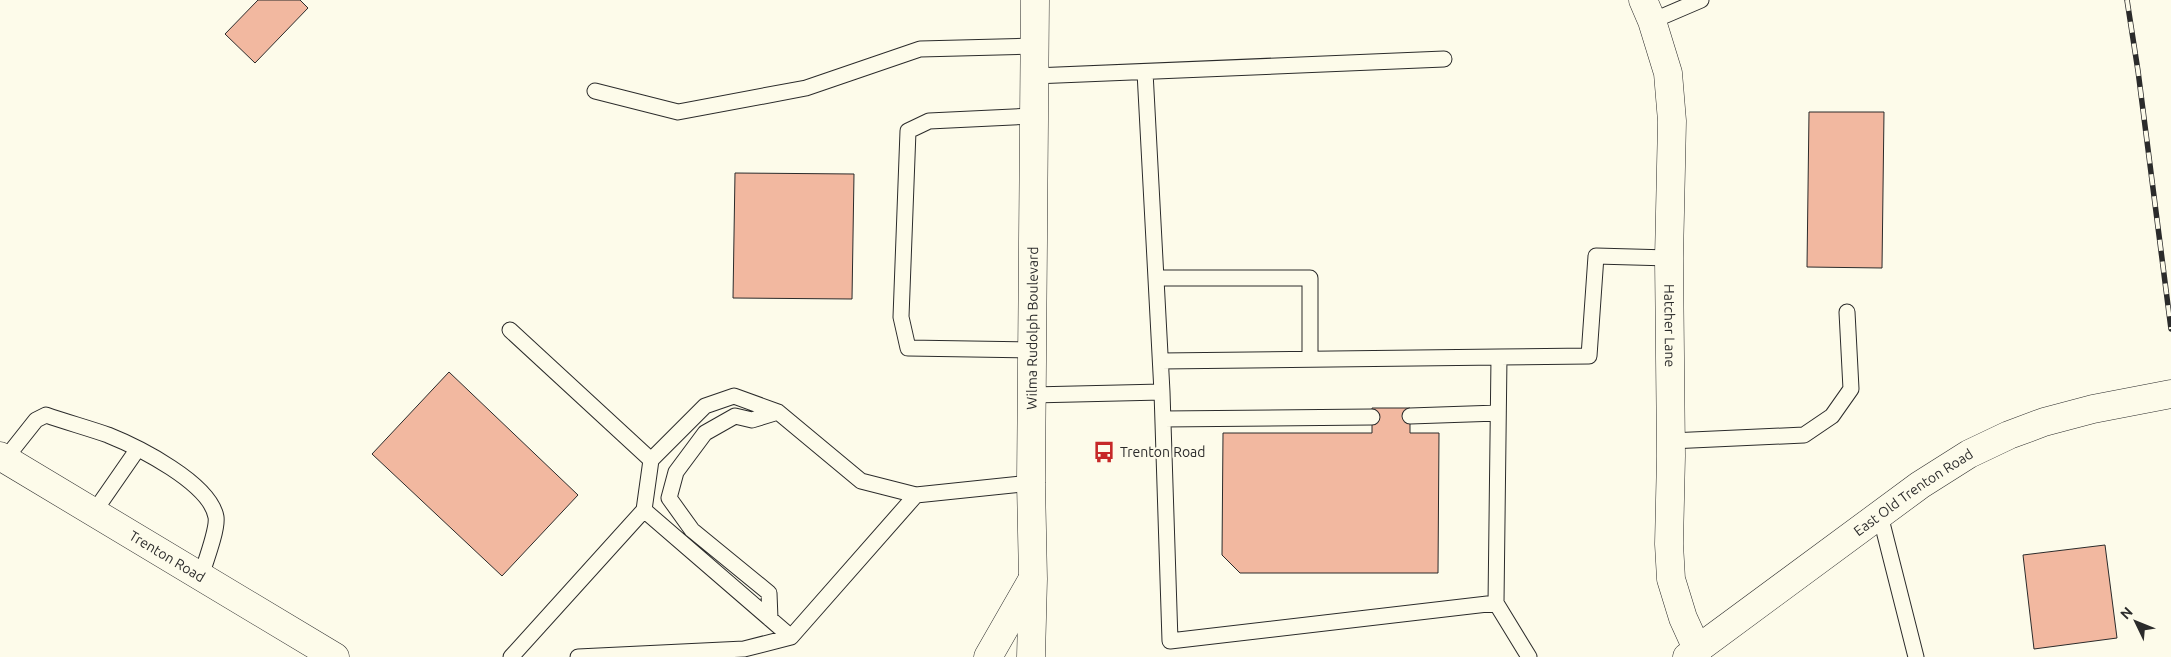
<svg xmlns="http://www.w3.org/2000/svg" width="2171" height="657" font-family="Ubuntu,sans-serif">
  <rect width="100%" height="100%" fill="#fdfbea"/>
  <!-- building -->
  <path fill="#f2b8a0" stroke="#2b2b2b" d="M258,0H300L308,8L255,63L225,34Z
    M1809,112H1884L1882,268L1807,267Z
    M735,173L854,174L852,299L733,298Z
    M449,372L578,495L502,576L372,454Z
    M1372,408H1410V433H1439L1438,573H1240L1222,555L1223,433H1372Z
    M2105,545L2117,638L2034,649L2023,555Z"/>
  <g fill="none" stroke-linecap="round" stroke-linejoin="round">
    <!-- service casing -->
    <g stroke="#2b2b2b" stroke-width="17">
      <path id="service" d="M1652,21L1701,0
        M1145,72L1162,392
        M1034,76L1444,59
        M595,91L678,112L806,88L920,49L1034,46
        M1156,278H1310V359
        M510,330L651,460
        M1033,350L908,348L901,317L908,131L929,121L1034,116
        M1499,357L1589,356L1596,256L1669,258
        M1161,361L1499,357L1496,603
        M1032,395L1162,392L1170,641L1496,603L1529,657
        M1410,416L1498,413
        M1163,419L1372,417
        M1670,441L1804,435L1832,416L1851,389L1847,312
        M5,459L36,420L46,415C66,422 88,428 108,435C138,447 210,483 216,517C218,529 205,563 201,576
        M644,510L791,637
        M94,512L137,450
        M1880,515L1916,657
        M770,619L769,593L692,530L669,498L676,472L705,433L735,416L752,420L778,412
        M511,657L644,510L651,460L705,406L734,396L778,412L861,481L916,495L1031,483
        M578,657L744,649L791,637L916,495"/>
    </g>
    <!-- minor casing -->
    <g stroke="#2b2b2b" stroke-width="29">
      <g id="minor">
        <path id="s1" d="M1643,0L1652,21L1668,73L1672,121L1669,258L1671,456L1669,544L1671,579L1683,618L1698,651"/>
      </g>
    </g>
    <!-- tertiary casing -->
    <g stroke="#2b2b2b" stroke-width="29">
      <g id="tertiary">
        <path id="s2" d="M1687,657L1920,485L1969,454L2009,435L2044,422L2093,409L2171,394"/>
      </g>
    </g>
    <!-- primary casing -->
    <g stroke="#2b2b2b" stroke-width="29">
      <g id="primary">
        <path id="s3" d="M0,456L335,657"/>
      </g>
    </g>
    <!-- trunk casing -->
    <g stroke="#2b2b2b" stroke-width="29">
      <g id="trunk">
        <path d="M988,657L1031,582"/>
        <path id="s4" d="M1031,657L1033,579L1031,483L1035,0"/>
      </g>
    </g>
    <!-- service -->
    <use href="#service" stroke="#fdfbea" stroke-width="15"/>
    <!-- minor -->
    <use href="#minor" stroke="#fdfbea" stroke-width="28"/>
    <!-- tertiary -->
    <use href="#tertiary" stroke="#fdfbea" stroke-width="28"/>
    <!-- primary -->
    <use href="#primary" stroke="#fdfbea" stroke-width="28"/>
    <!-- trunk -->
    <use href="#trunk" stroke="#fdfbea" stroke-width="28"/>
    <!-- rail casing -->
    <g stroke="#2b2b2b" stroke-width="5.5">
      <path id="rail" d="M2127,0L2138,71L2171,329"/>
    </g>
    <!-- rail -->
    <use href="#rail" stroke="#fdfbea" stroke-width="4" stroke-dasharray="11" stroke-linecap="butt"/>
  </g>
  <!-- icons -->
  <defs>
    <g id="bus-bare" transform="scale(1.725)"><path d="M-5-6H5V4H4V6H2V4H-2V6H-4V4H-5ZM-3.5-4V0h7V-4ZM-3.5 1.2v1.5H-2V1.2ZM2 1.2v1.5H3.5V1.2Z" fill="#c62828" stroke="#fdfbea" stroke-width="2.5" paint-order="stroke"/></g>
  </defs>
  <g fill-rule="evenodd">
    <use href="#bus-bare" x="1104" y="452"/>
  </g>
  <g text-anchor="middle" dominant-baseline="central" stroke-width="4" stroke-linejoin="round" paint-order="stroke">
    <!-- street labels -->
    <g font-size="14" fill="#2b2b2b" stroke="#fdfbea">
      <text stroke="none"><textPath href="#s1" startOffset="330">Hatcher Lane</textPath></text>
      <text stroke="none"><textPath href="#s4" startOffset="329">Wilma Rudolph Boulevard</textPath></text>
      <text stroke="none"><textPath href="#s2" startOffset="280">East Old Trenton Road</textPath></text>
      <text stroke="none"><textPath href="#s3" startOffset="195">Trenton Road</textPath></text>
    </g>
    <!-- poi labels -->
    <g font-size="14" fill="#2b2b2b" stroke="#fdfbea" text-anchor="start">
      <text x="1120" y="452">Trenton Road</text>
    </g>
  </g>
  <!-- north arrow -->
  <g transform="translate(2136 622) rotate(313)" stroke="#fdfbea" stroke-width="4" paint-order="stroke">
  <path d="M0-4L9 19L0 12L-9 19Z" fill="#2b2b2b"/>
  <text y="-8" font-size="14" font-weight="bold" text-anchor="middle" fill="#2b2b2b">N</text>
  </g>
</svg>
